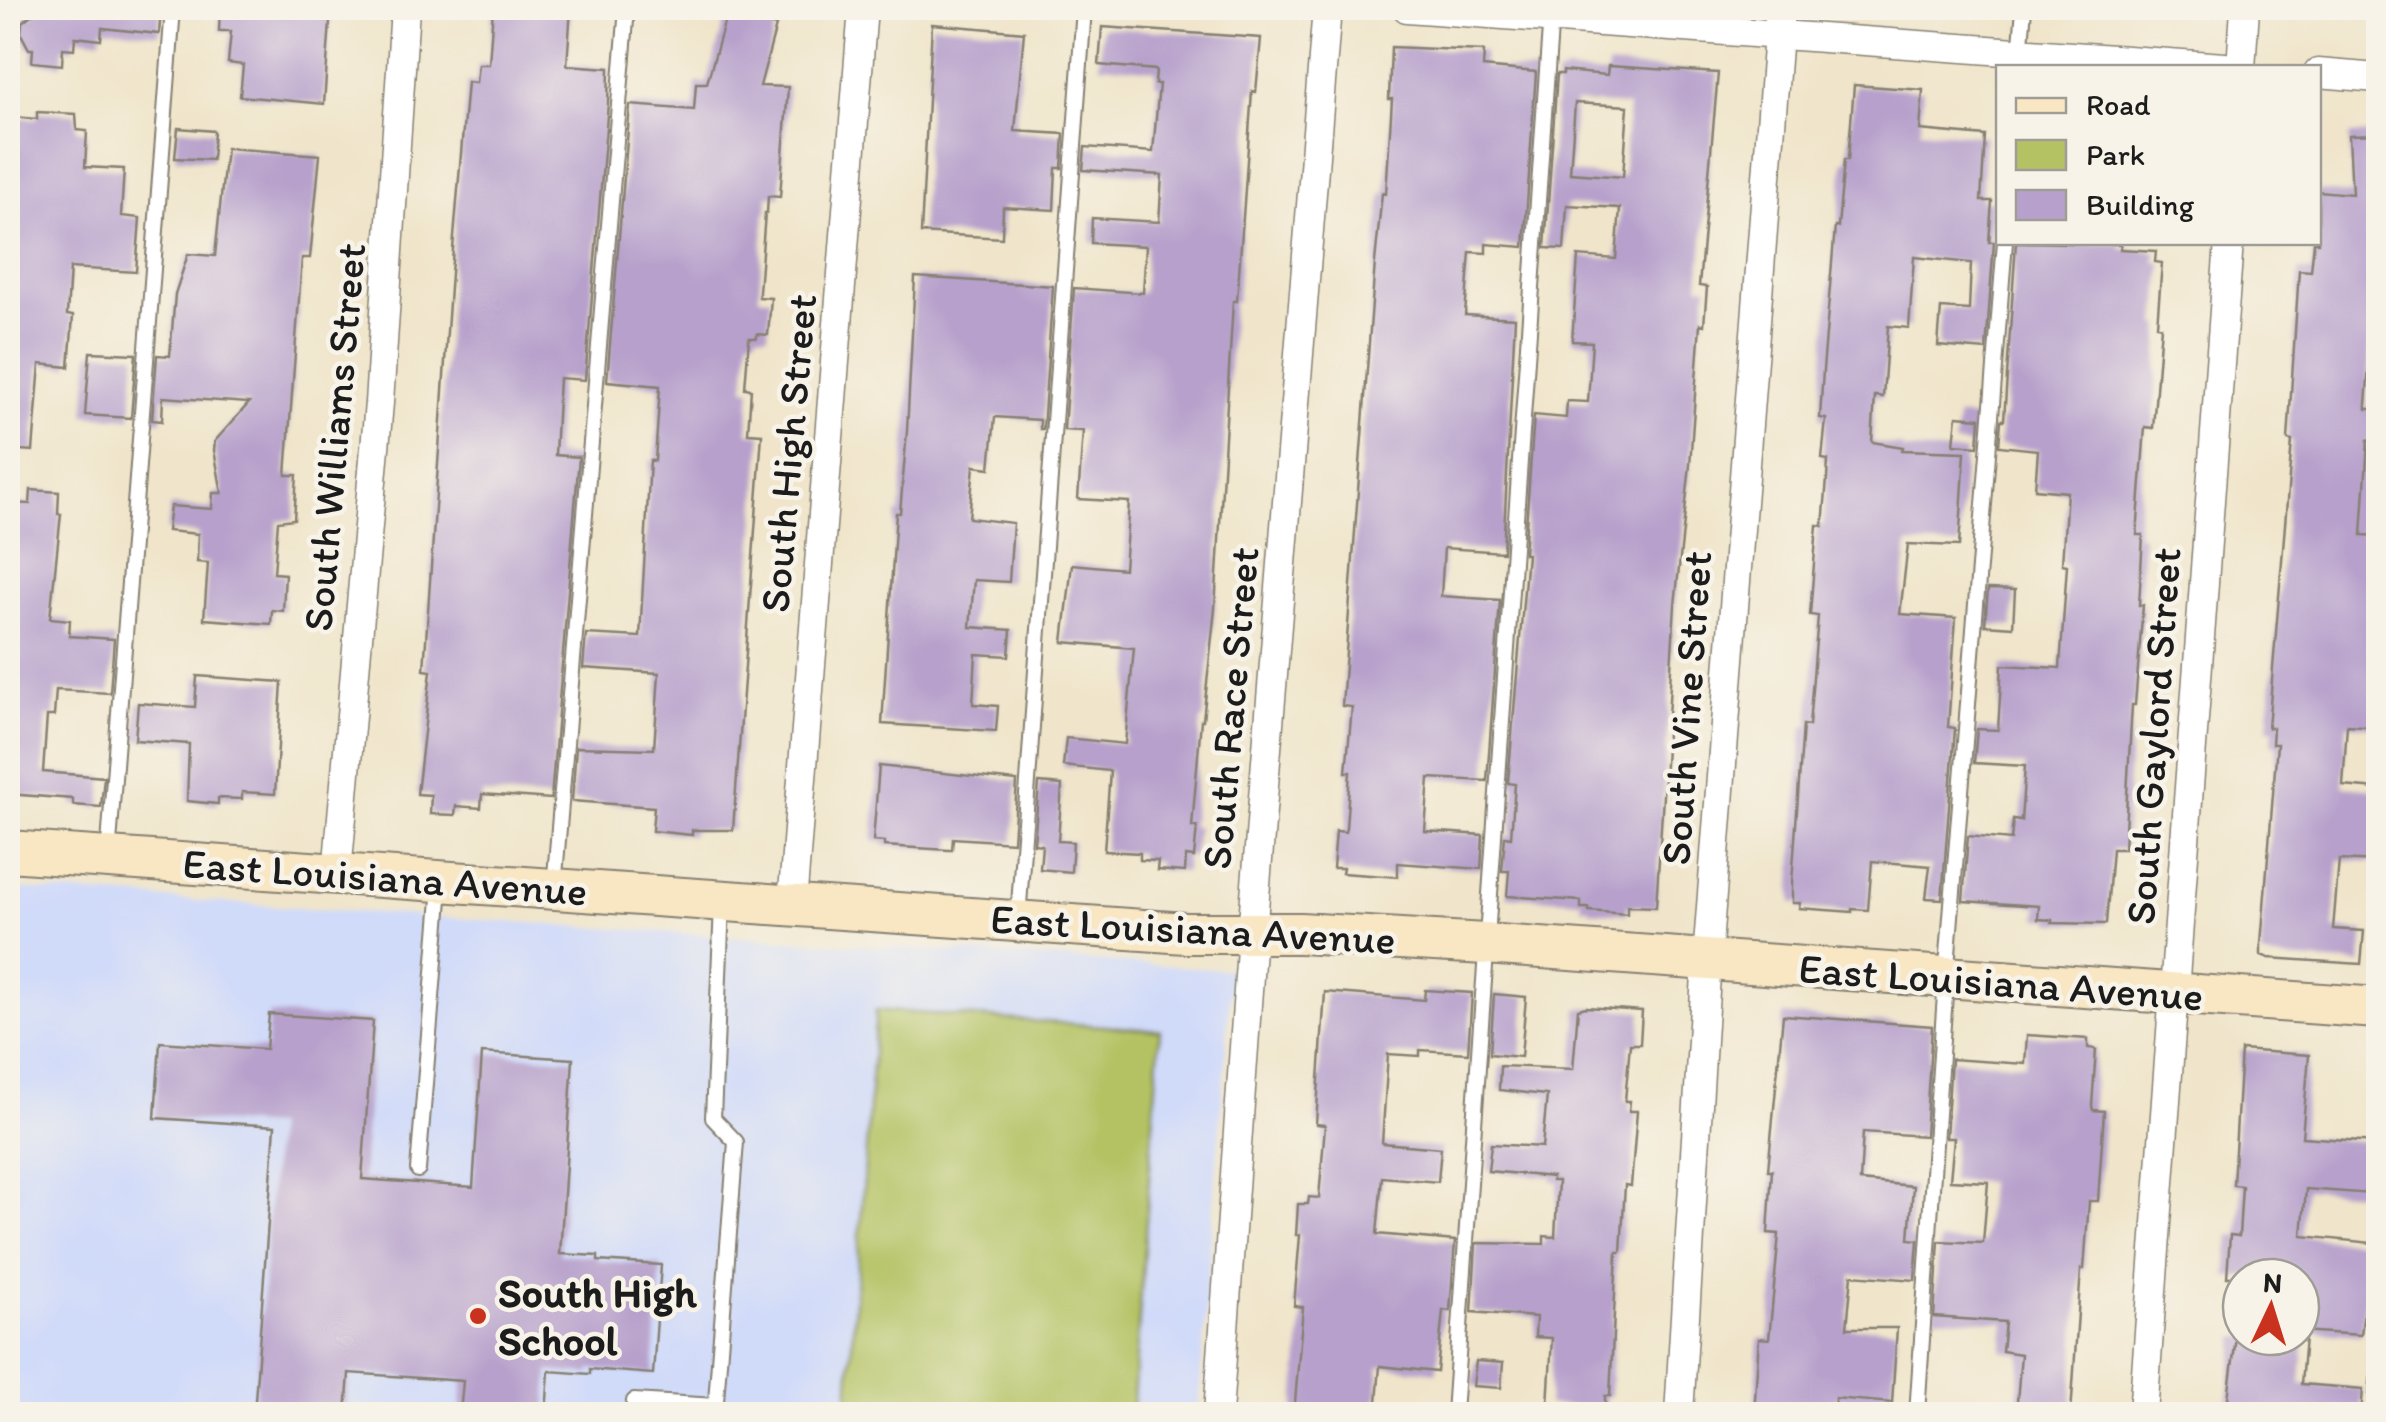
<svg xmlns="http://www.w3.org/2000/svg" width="2386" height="1422" font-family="Itim,sans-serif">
  <rect width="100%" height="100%" fill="#f7f3e8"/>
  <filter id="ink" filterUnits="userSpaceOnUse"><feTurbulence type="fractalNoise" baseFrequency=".01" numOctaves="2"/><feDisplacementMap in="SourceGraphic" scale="20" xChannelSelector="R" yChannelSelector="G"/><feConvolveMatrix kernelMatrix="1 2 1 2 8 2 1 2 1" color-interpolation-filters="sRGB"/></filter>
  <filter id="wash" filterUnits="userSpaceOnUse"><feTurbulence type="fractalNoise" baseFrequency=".0048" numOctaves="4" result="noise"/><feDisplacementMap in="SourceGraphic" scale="40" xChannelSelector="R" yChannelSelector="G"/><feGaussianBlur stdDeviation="2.25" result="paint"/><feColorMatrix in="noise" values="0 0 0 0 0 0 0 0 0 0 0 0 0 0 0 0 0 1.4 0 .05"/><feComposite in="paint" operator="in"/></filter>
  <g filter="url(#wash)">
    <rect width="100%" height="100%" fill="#f0e5ca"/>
    <!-- built -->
    <path fill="#d0daf9" d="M8,888L1232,970L1198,1414H8Z"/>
    <!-- green -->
    <path fill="#b4c264" stroke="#686f40" stroke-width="2.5" d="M876,1010L1160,1030L1132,1414H847Z"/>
    <g id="blocks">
      <!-- building -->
      <path fill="#b7a1cc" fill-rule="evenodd" d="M40,8L161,10L159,34L102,28L101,40L75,37L74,49L63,48L62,65L32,62L33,49H29L21,34L22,22Z
        M220,8H331L324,104L240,96L243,65L228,63L231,31H219Z
        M493,8H571L567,65L609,68L608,103L585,380L559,378L555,455L579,457L551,799L482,794L481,808L456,806L455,815L430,814L431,795L417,794L431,671L424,670L451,273L467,82L476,83L478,64H489Z
        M727,13L776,26L760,86L788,87L780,197L768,196L767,213H765L759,292V297L771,298L768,335L757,334V338H749L745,388L751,389L748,433L762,434L733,830H692V835L652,831L654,807L572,801L576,747L654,749L659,673L583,668L586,634L640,637L650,460L655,461L660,386L607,381L630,105L694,110L696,83H707Z
        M932,24L1024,32L1015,131L1064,134L1062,168H1056L1054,210L1003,207L1002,238L921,233Z
        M1102,27L1261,38L1256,92L1252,91L1237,301H1233L1215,609L1203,720H1201L1192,827H1197L1194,857L1186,856L1185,872L1157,870L1158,861L1140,860V853L1104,851L1110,771L1063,766L1066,738L1125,744L1134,648L1063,642L1072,564L1124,569L1129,502L1078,499L1083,431L1064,430L1074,288L1143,293L1146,246L1091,243L1092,218L1159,222L1162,175L1083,170L1085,147L1153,152L1159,84H1155L1156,70L1099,65Z
        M1391,47L1484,51L1483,67L1536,72L1524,247L1486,244V253L1470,252L1465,315L1515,318L1503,552L1444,548L1441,596L1500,600L1487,781L1429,778L1425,831L1483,835L1481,869L1398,863V877L1342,873L1343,868H1333L1336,831L1345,832L1346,828L1350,772H1346L1352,707L1342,706L1375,262L1382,193L1386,194L1392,99H1389Z
        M1608,66L1718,73L1699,286L1707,287L1704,325L1700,324L1690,465L1675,605L1656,907L1627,906V914L1589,911V908H1581V901L1507,896L1509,871H1502L1505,836L1511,837L1515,784L1508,783L1527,554H1524L1534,415L1566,418L1567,401L1588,402L1592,342L1572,341L1578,256L1616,259L1620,208L1567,205L1564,249L1545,248L1557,74H1563V71L1607,75ZM1575,103L1628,106L1623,177L1570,173Z
        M1854,85L1923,90L1920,130L1985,136L1981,201H1992L1989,242H1994L1986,350L1938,346L1941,308L1969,310L1971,263L1914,257L1909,328L1888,326L1883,397L1875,396L1872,442L1903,447L1902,450L1965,452L1959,546L1908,544L1900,614L1956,618L1948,727L1955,728L1942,899L1926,898L1930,866L1872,861L1868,910L1852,909V912L1799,908L1800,903H1792V882L1803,725L1809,726L1818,616L1810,615L1817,525L1823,526L1827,479L1828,460L1822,459L1826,419L1820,418L1823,370L1835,227H1838L1844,160H1848Z
        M37,112L76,114L77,130L87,131L85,167L124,169L121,216L140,218L136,272L70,268L67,315L73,316L69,367L40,364L33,451L8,449V211L15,117L37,119Z
        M178,128L214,131L212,160L175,158Z
        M2378,134V315H2373L2366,404L2367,409H2376L2374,441L2368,440L2362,535L2378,536V727L2347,725L2343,786L2378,789V862L2339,860L2333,929L2364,931L2361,964L2269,958L2261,955V944L2277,744H2272L2273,728H2268L2292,441L2288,440L2299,270L2311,271L2314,242H2318V191L2352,194L2349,135Z
        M226,148L320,155L310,258H302L286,475H297L294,519L278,521L274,573L285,574L283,611L272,610L271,624L204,619L208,563L197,562L198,534L167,531L170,506L212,509L213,493H222L214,450L215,441L249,403L163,397L162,421L152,420L157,355L170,356L175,294L188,254L215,256Z
        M2016,242L2121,244L2120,249L2156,251L2155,262L2162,263L2157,325L2161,326L2153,428L2145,427L2137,535H2143L2139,605H2143L2135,705H2132L2124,849H2112L2106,924L2052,923V920L2038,919L2039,906L1963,901L1968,836L2011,840L2013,820L2021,821L2025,766L1974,763L1977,729L1998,730L2002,665L2060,668L2067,565L2062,564L2067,492L2035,489L2038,450L1999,446L2001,420H2004Z
        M915,277L1053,286L1043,429H1040V420L995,417L990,468L974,466L969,518L1013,523L1009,582L974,580L970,627L1011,630L1009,656L976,654L973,704L998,706L996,731L882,724L896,513H900L907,431Z
        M90,352L136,354L131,418L85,415Z
        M1957,416L1980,418L1978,446L1954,444Z
        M31,490L59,492L58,514H61L50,618L70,620L69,636L114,639L110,693L56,690L54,716H47L43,772L104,777L101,807L73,805V799L8,794V503L30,504Z
        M1988,589L2015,590L2013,627L1985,625Z
        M197,676L282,682L275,794L242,792V799L218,798V804L187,801L189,744L135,740L138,703L195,707Z
        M879,766L1017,781L1013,842L953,838L952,850H949L884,846V842L873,841Z
        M1039,783L1062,785L1058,841L1073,842L1071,872L1040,869L1042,845L1034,844Z
        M1425,990L1472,993L1468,1053L1420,1050V1056L1388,1054L1382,1143L1441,1148L1438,1182L1382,1177L1377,1234L1455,1241L1450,1311L1443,1310L1437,1372L1380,1366L1376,1414H1294L1303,1307L1294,1306L1300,1235H1296L1298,1204H1308L1309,1197L1319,1198L1325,1125L1316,1124L1325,992L1424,1000Z
        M1494,994L1526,997L1521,1057L1490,1054Z
        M1586,1007L1642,1011L1640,1044H1630L1625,1101H1630L1629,1111H1637L1631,1186L1625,1185L1621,1252H1617L1610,1396H1605V1408L1548,1405L1552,1338L1535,1337L1536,1317L1472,1312L1476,1243L1544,1244V1236L1555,1237L1558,1181H1552V1177L1488,1171L1491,1144L1542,1147L1547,1095L1499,1090L1500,1066L1573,1069L1578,1009Z
        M269,1014L373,1021L362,1179L473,1187L482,1053L573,1059L560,1254L598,1256V1261L661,1265L653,1374L590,1369V1374L549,1371L546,1414H460L463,1381L349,1373L346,1414H254L275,1126L155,1118L160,1042L266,1049Z
        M1783,1015L1932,1026L1925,1136L1863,1132L1860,1181L1913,1186L1909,1239L1918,1240L1915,1280L1852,1275L1847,1328H1897L1892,1403L1835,1398L1834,1414H1754L1759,1338L1769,1339L1779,1234L1768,1233L1772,1170H1768Z
        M2027,1035L2088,1039V1048L2096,1049L2092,1106L2093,1110L2104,1111L2098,1201H2089L2084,1269H2081L2071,1414H2016L2021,1354L2002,1351L2005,1322L1934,1317L1939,1241L1983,1243L1988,1182L1950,1180L1954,1138H1946L1951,1059L2025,1064Z
        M2241,1050L2309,1055L2302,1137L2376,1142L2372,1194L2306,1189L2302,1236L2373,1243L2361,1335L2301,1331V1277H2227L2230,1235L2239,1236L2242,1186L2233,1185Z
        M2236,1337H2305L2301,1384L2363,1389L2361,1414H2226Z
        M1476,1361L1503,1363L1501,1388L1473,1386Z"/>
    </g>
  </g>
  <g filter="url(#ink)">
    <use href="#blocks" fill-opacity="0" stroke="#868073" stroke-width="2.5"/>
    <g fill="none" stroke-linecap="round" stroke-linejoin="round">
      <!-- lane casing -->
      <g stroke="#868073" stroke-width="18">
        <path id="lane" d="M2019,68L2024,8
          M108,857L173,8
          M554,888L627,8
          M1018,919L1084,8
          M418,1170L441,886
          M633,1414L634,1401L716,1406
          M715,1414L736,1142L713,1118L722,905
          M1454,1414L1551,13
          M1917,1414L1946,979L2005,242
          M2376,1414L2378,1379"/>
      </g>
      <!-- street casing -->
      <g stroke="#868073" stroke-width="31">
        <path id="street" d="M1407,8L2238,68
          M2241,68L2245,8
          M2318,73L2378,78
          M337,873L379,403L405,8
          M792,905L863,8
          M1218,1414L1252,934L1327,8
          M1679,1414L1707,959L1780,8
          M2143,1414L2229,242"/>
      </g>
      <!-- secondary casing -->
      <g stroke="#868073" stroke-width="44">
        <path id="secondary" d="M8,851L1186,933H1300L1485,944L2378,1008"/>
      </g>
      <!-- lane -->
      <use href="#lane" stroke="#fff" stroke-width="14"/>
      <!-- street -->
      <use href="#street" stroke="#fff" stroke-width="28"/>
      <!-- secondary -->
      <use href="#secondary" stroke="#f9e7c3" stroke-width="40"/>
    </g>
  </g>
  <!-- markers -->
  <circle fill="#c8321e" stroke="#f7f3e8" stroke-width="4" cx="478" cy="1316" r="10"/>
  <g text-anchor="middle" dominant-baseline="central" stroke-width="9" stroke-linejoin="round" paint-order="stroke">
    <!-- street labels -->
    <g font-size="42" fill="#1c1c1c" stroke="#f7f3e8">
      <text transform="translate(334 437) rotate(-85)">South Williams Street</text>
      <text transform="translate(788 453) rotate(-85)">South High Street</text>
      <text transform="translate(1230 708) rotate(-85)">South Race Street</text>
      <text transform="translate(1686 708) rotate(-86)">South Vine Street</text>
      <text transform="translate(2153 736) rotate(-86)">South Gaylord Street</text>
      <text transform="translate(385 877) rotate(4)">East Louisiana Avenue</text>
      <text transform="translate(1193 929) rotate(3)">East Louisiana Avenue</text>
      <text transform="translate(2001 982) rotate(4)">East Louisiana Avenue</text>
    </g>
    <!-- poi labels -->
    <g font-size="42" font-weight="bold" fill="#1c1c1c" stroke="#f7f3e8" text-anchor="start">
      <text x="498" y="1292">South High<tspan x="498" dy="48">School</tspan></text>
    </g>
  </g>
  <!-- margin -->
  <rect width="2386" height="1422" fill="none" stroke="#f7f3e8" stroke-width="40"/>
  <!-- legend -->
  <rect x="1996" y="65" width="325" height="180" fill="#f7f3e8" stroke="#9f9d96" stroke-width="2.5"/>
  <rect x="2016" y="98" width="50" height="15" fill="#f9e7c3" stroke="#9f9d96" stroke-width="2.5"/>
  <text x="2086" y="115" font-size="30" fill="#1c1c1c">Road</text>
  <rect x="2016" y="140" width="50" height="30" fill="#b4c264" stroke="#9f9d96" stroke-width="2.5"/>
  <text x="2086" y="165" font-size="30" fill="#1c1c1c">Park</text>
  <rect x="2016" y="190" width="50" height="30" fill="#b7a1cc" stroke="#9f9d96" stroke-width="2.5"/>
  <text x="2086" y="215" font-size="30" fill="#1c1c1c">Building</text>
  <!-- north arrow -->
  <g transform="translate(2271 1307) rotate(4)"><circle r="48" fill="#f7f3e8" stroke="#9f9d96" stroke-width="2.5"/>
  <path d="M0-8L18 38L0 25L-18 38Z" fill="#c8321e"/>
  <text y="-15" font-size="28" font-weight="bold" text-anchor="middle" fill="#1c1c1c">N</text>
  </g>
</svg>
